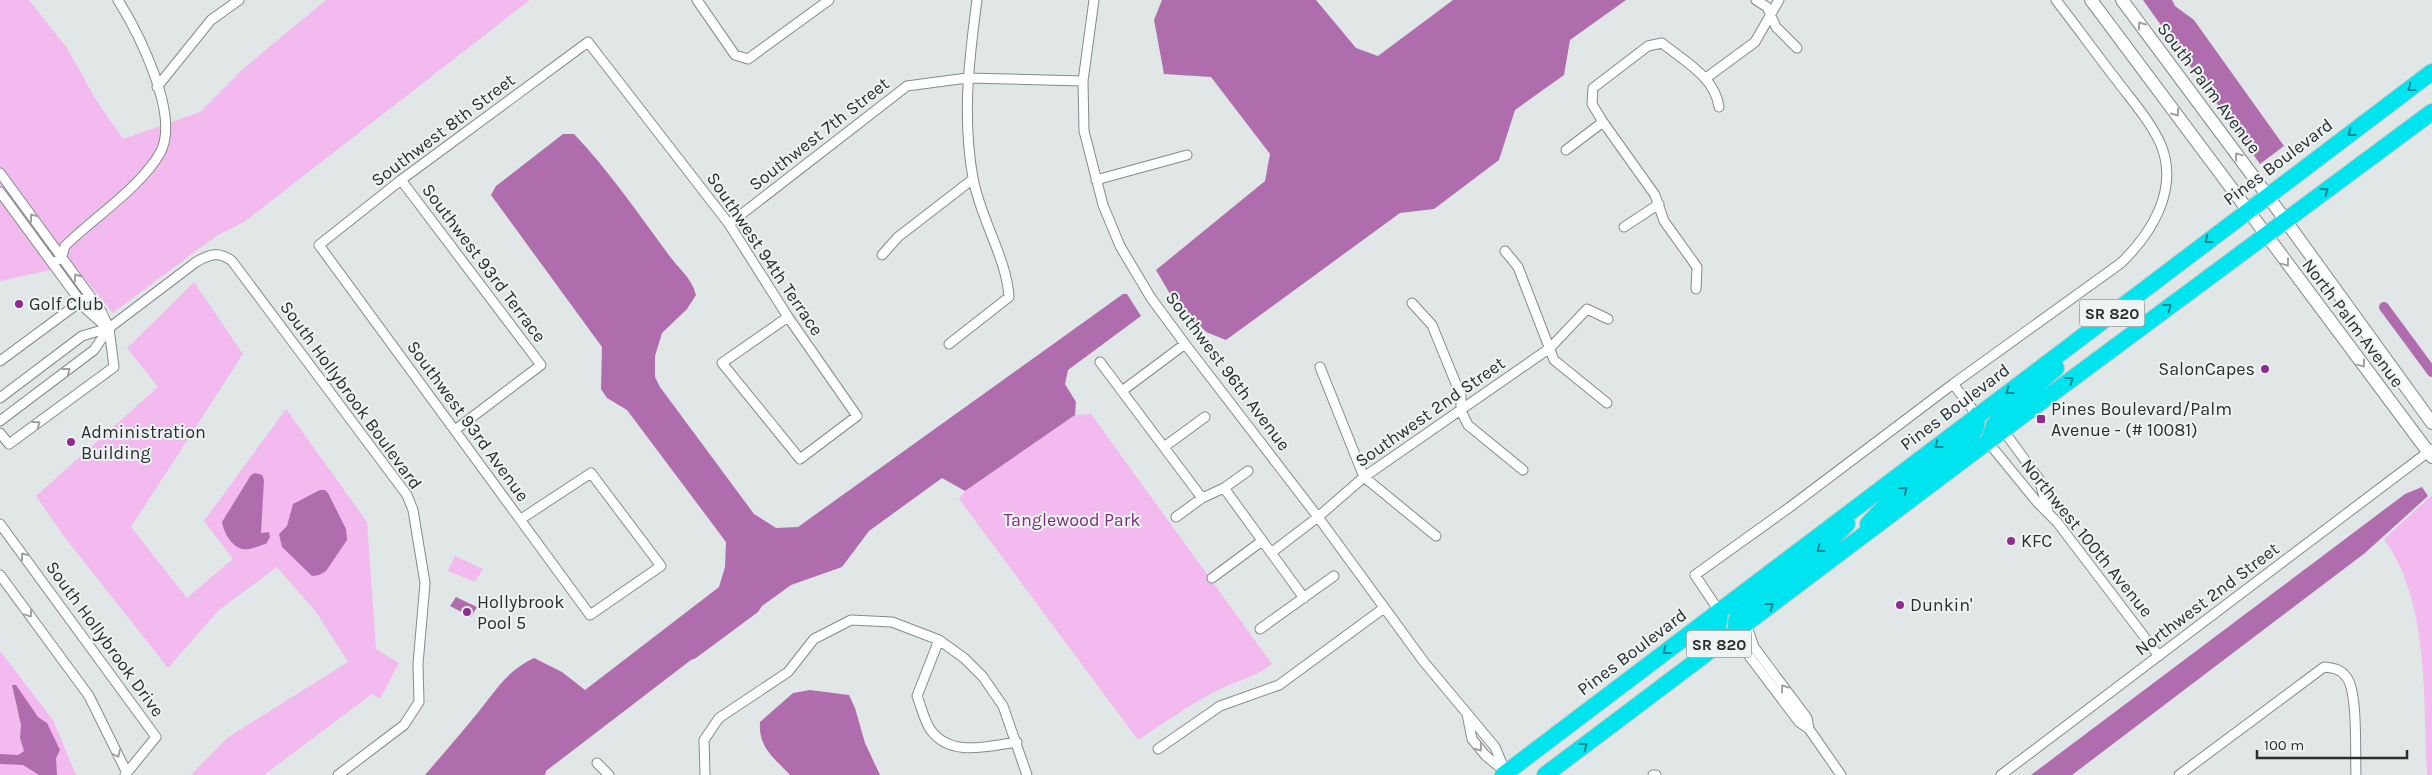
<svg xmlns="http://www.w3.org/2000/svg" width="2432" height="775" font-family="Karla,sans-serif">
  <rect width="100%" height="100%" fill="#e1e7e7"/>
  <!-- green -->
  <path fill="#f3baf0" d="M0,0H29L67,48L96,100L123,139L200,112L244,68L326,0H530L244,222L216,236L113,313L71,262L60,263L51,270L0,281Z
    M194,282L243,354L131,527L187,598L233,559L204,521L286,409L367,522L376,649L399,663L380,699L372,694L264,775H191L227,738L348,662L316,612L277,567L219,610L168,668L63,535L36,496L158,387L127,348Z
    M1091,414L1272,664C1258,676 1237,681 1220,689C1191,704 1165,722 1138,740L959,499L965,491L1075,415Z
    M2432,495V775H2427C2423,700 2430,603 2384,539Z
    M455,556L483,569L475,582L448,571Z
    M0,651L53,720L76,775H0Z"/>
  <!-- water -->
  <path fill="#b06dae" d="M1162,0H1316L1356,48L1378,56L1453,0H1626L1570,40L1564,75L1515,110L1499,160L1434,209L1400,213L1226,340L1206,332L1170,294L1156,270L1265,181L1270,154L1211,77L1164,74L1154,20Z
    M2143,0H2172L2175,6L2194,20L2284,146L2260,164Z
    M563,134H574C609,171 638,213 668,254C678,268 692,278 696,295L687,309L662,333L655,356V377L660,387L754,514L776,528L798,527L1123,294H1127L1141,316L1068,370L1065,384L1076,402L1075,415L965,491L942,478L869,531L842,567L791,585L762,606L758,612L696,658L691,660L546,771L545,775H425C442,755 459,736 475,716C495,692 505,672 534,658L562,672L585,690L719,587L725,567L726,542L627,410L607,398L601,389L602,347L491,195L496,186Z
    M255,473L262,475L264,480L261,533L269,532L270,537L266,544C260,545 255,548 249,549C235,552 224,535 222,522L251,475Z
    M2422,487L2428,496L2365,553L2072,775H2031L2405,494Z
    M320,490H325L328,493L346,529L347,540L326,571L319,575L312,576L282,547L279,534L287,526L293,504Z
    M456,597L477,607L471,617L450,606Z
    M12,685H16L38,717L47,723L60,750L56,758L57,775H39L23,765L0,764V754L18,755L24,751L20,738L21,725Z
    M810,690L849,695L855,708L865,743L880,775H790C774,758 758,747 760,722L793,693Z"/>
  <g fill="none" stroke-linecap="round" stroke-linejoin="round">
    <!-- canal -->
    <path stroke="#b06dae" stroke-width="10" d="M2384,307L2432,372"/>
    <!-- street casing -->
    <g stroke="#858b8b" stroke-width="11">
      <path id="street" d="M697,0L735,55L748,59L829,0
        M1094,0L1083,81L1084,131L1103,205L1120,246L1151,298L1185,344L1318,517L1424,662L1495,747L1506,773
        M1756,0L1767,7L1776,27L1797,48
        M1706,78L1755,42L1779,0
        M157,87L211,20L239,0
        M1566,150L1603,122
        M0,173L101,311L109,328L114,367L9,444L0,433
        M401,180L541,365L455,430
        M1096,180L1187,155
        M0,192L86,309L106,327
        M729,224L907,86L967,78L1083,81
        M1624,227L1659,204
        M1505,251L1518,267L1554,360L1607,403
        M882,255L898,237L973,179
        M53,264L62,256L65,246C93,218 141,187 160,153C181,116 138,32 118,0
        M1696,289L1697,267L1664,221L1655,195L1603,122L1592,104L1593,88L1648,46L1662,43C1684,61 1715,77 1719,107
        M1412,303L1432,325L1461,396V411L1468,425L1523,470
        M949,344L1009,297C1007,259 980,218 973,178C962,117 969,60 977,0
        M0,361L84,299
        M1100,362L1202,498
        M1320,367L1364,477L1436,536
        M1953,384L1977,415
        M1122,391L1185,344
        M0,398L82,336L109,328
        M0,421L94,350L109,328L196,262C210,254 219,251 232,261L407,495L413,510L425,583L418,664L419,702L404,725L338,775
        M2003,430L2039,479L2048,511
        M1988,442L2037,502L2057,522L2159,656
        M1164,447L1205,417
        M1224,488L1304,598
        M1176,517L1202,498L1224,488L1248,471
        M521,519L591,473L661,566L590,615L319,245L401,180L588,42L729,224L788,317L857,416L800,459L722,363L788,317
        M0,524L156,737L125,775
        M1271,553L1318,517L1364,477L1550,348L1587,309L1608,319
        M0,575L89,696L127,773
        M1212,578L1262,541
        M1719,611L1695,575L1790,507L1953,384L2121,263C2152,233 2179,189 2161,145C2151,122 2133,102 2118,82C2097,55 2077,27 2056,0
        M1746,624L1754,647L1807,718L1809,729
        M1260,629L1334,576
        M1737,631L1743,648L1799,722L1809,729L1841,775
        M939,640L917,696C921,706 924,720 930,729C950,758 988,746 1017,742
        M1467,714L1472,739L1485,755L1503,770
        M1158,749L1220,706L1279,685L1384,608
        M597,763L609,775
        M705,775L704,740L719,718L788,672L814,639L851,620L892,622L939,640L964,658L983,677L1003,706L1027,775
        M1653,775H1656
        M2001,775L2432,449
        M2179,775L2324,667C2334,668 2341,669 2347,678C2358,693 2355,754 2356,775"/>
    </g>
    <!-- secondary casing -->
    <g stroke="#858b8b" stroke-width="14">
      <path id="secondary" d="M2091,0L2432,457
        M2122,0L2267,195L2432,423"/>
    </g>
    <!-- highway casing -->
    <g stroke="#c4c4c4" stroke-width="18">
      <path id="highway" d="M1990,438L1994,425L2001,417L2056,368
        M1868,524L1884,507L1968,439L1976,428L1977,415
        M1737,631L1736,622L1738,615L1749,602L1829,542L1847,524
        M1698,647C1711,636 1722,629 1719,611
        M1503,775L2432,72
        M1545,775L2003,430L2432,112"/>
    </g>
    <!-- street -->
    <use href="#street" stroke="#fff" stroke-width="9"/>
    <!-- secondary -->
    <use href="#secondary" stroke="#fff" stroke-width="12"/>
    <!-- highway -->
    <use href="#highway" stroke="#00e4f0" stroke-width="16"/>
  </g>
  <!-- one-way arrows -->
  <defs><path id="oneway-chevron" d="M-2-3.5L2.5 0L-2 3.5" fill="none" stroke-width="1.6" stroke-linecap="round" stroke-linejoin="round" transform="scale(1.25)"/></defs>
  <g stroke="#a0a0a1">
    <use href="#oneway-chevron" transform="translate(2141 25) rotate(-126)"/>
    <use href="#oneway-chevron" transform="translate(2176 113) rotate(54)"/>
    <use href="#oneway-chevron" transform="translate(2238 156) rotate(-127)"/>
    <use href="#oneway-chevron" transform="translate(33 217) rotate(-127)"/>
    <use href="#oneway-chevron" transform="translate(2286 263) rotate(53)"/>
    <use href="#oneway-chevron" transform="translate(77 277) rotate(-125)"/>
    <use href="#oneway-chevron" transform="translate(2362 364) rotate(53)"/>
    <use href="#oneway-chevron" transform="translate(67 371) rotate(-37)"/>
    <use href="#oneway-chevron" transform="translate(37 424) rotate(-36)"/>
    <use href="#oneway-chevron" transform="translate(24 556) rotate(-127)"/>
    <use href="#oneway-chevron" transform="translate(29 614) rotate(56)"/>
    <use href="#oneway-chevron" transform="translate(1784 688) rotate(-126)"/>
    <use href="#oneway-chevron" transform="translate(1479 748) rotate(51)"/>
    <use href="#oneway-chevron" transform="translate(117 754) rotate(64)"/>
  </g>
  <g stroke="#16888f">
    <use href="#oneway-chevron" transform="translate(2411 88) rotate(143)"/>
    <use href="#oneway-chevron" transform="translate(2351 133) rotate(143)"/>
    <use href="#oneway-chevron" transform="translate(2325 191) rotate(-36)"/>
    <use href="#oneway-chevron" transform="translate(2208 240) rotate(143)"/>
    <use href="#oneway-chevron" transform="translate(2168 307) rotate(-37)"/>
    <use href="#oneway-chevron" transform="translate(2070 380) rotate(-37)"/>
    <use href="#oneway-chevron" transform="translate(2009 391) rotate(143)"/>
    <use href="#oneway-chevron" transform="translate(1938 445) rotate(143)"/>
    <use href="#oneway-chevron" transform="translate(1904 490) rotate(-39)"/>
    <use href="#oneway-chevron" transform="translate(1820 549) rotate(143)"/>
    <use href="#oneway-chevron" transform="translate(1770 606) rotate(-37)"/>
    <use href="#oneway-chevron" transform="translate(1666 651) rotate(143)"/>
    <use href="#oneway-chevron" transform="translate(1584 746) rotate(-37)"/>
  </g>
  <!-- markers -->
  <g fill="#912b91" stroke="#eef4f4" stroke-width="2">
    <circle cx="19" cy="304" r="5"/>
    <circle cx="2265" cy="369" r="5"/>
    <rect x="2036" y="414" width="10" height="10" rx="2.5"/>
    <circle cx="71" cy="442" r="5"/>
    <circle cx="2011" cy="541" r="5"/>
    <circle cx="1900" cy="605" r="5"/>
    <circle cx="467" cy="612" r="5"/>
  </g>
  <g text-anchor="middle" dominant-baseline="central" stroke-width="4" stroke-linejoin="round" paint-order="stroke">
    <!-- shield labels -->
    <g fill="#eef4f4" stroke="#666969" stroke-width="1">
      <rect x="2079.5" y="299.5" width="65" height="27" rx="4"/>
      <rect x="1686.5" y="630.5" width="65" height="27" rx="4"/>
    </g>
    <g font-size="16" font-weight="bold" fill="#2b2d2e">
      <text x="2112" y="313">SR 820</text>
      <text x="1719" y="644">SR 820</text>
    </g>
    <!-- street labels -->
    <g font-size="18" fill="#2b2d2e" stroke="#eef4f4">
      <text transform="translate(2209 88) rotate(53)">South Palm Avenue</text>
      <text transform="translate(443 130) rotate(-37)">Southwest 8th Street</text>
      <text transform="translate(819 134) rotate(-38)">Southwest 7th Street</text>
      <text transform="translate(2278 162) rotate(-37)">Pines Boulevard</text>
      <text transform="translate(765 254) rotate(56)">Southwest 94th Terrace</text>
      <text transform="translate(484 263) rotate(53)">Southwest 93rd Terrace</text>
      <text transform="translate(2353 323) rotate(53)">North Palm Avenue</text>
      <text transform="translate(1228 371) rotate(53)">Southwest 96th Avenue</text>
      <text transform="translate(351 395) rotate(54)">South Hollybrook Boulevard</text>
      <text transform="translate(1955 407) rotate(-37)">Pines Boulevard</text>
      <text transform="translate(1430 412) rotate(-35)">Southwest 2nd Street</text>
      <text transform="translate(468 421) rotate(54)">Southwest 93rd Avenue</text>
      <text transform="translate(2087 538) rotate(51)">Northwest 100th Avenue</text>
      <text transform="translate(2207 599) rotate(-37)">Northwest 2nd Street</text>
      <text transform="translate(105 639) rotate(54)">South Hollybrook Drive</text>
      <text transform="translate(1632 652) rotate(-37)">Pines Boulevard</text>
    </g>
    <!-- poi labels -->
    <g font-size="18" fill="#2b2d2e" stroke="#eef4f4" text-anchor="start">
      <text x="29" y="304">Golf Club</text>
      <text x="2255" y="369" text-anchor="end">SalonCapes</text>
      <text x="2051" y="409">Pines Boulevard/Palm<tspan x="2051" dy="21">Avenue - (# 10081)</tspan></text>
      <text x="81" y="432">Administration<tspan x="81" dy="21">Building</tspan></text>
      <text x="2021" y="541">KFC</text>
      <text x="477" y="602">Hollybrook<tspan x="477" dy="21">Pool 5</tspan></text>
      <text x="1910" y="605">Dunkin'</text>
    </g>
    <!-- park labels -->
    <g font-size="18" fill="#7f2d7e" stroke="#eef4f4">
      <text x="1072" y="520">Tanglewood Park</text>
    </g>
  </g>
  <!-- scale -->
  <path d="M2257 750v8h150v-8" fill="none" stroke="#2b2d2e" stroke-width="2.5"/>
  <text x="2264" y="750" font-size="15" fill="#2b2d2e" stroke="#eef4f4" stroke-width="4" paint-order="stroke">100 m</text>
</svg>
